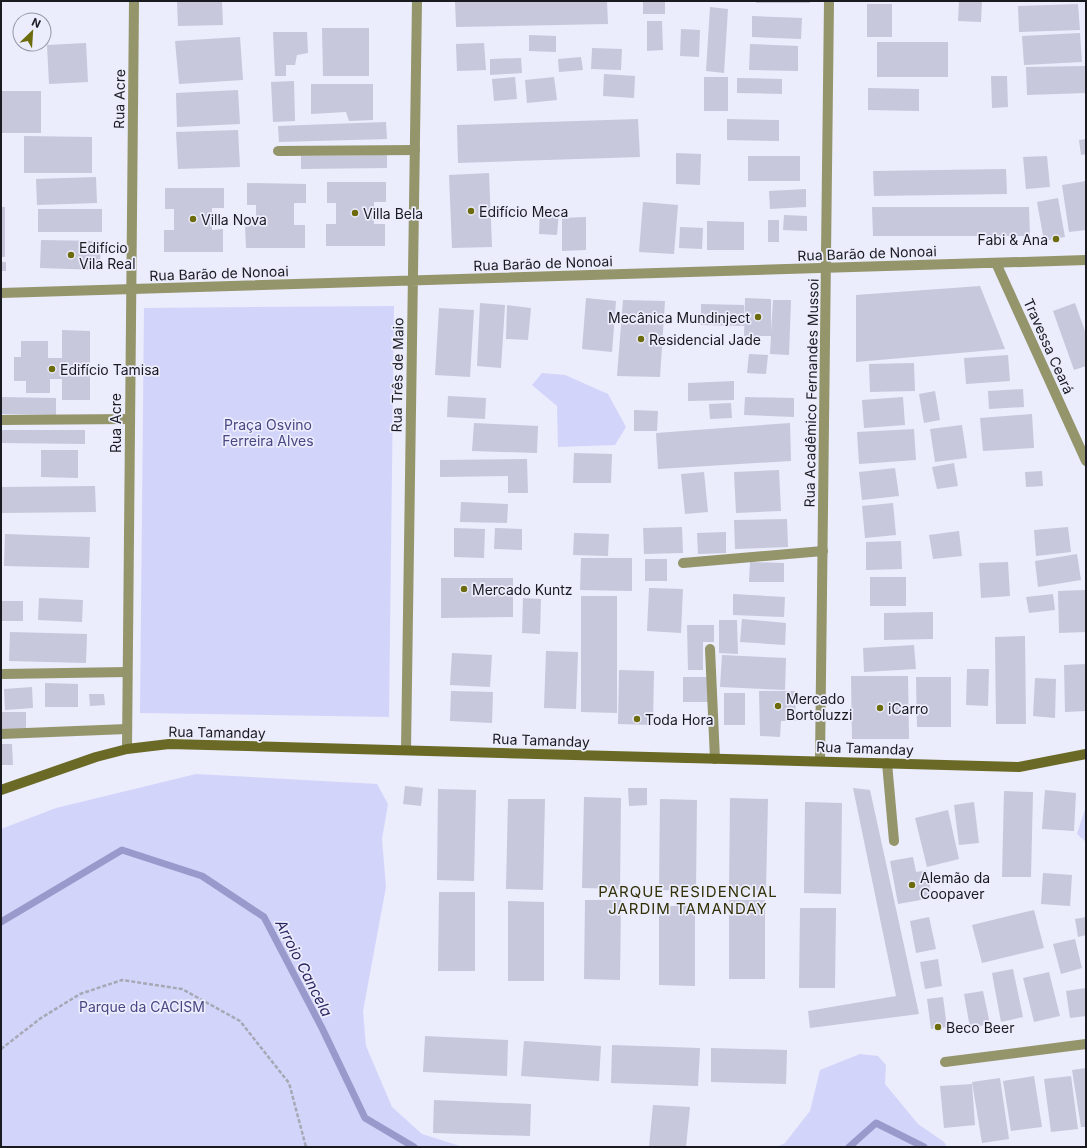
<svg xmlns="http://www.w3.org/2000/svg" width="1087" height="1148" font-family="Inter,sans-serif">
  <rect width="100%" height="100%" fill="#ebecfc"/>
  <!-- green -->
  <path fill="#d3d4fa" d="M394,306L389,717L140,713L144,308Z
    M542,373L565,375L608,394L626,427L615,445L558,447L557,406L532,385Z
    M196,774L377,784L388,804L382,839L386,887L363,1011L366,1046L392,1107L422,1134L463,1147H1V829L56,808Z
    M1086,806V842L1077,834Z
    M860,1054L878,1056L886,1065L885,1084L918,1124L944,1142L947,1147H777L785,1143L810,1111L820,1070Z"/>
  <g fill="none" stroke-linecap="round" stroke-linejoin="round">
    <!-- stream -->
    <path stroke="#999acb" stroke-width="7" d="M1,922L122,850L202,876L264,917L322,1028L365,1118L414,1147
      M849,1147L876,1123L924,1147"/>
  </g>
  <!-- building -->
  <path fill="#c7c8db" d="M177,1H222L223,25L178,26Z
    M455,1H607L608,24L456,27Z
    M643,1H665V14H643Z
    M756,1H810V3H756Z
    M959,1H982L981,22L958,21Z
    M867,4H892V37H867Z
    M1078,4L1080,30L1019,32L1018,6Z
    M710,7L728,9L724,73L706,71Z
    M752,16L802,18L801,39L752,37Z
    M647,21H662L663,50L647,51Z
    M322,28H369V76H323Z
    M681,29L700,30L699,57L680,56Z
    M273,32H307L308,53L297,55L295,65H286V76H275Z
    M1080,33L1082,62L1024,65L1022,36Z
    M529,35L556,36V52L529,51Z
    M240,37L243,80L179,84L175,41Z
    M877,42H948V77H877Z
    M86,43L88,82L49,84L47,45Z
    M484,43L486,70L457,71L456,44Z
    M750,44L798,46V71L749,70Z
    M592,48L622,49L621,70L591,69Z
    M581,57L583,70L559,72L558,59Z
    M521,58L522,73L490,75V59Z
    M1086,66V93L1027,95L1026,67Z
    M604,74L635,76L634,98L603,96Z
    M991,76H1007L1008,107L992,108Z
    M515,77L517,99L494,101L492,79Z
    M554,77L557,100L527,103L525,80Z
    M704,77H728V111H704Z
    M737,78L782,79V94L737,93Z
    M294,81L295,121L273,122L271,82Z
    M311,84H373V120L349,121L346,112L311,114Z
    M868,88L919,89V111L868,110Z
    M238,90L240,124L177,127L176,93Z
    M1,91H41V133H1Z
    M638,119L640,157L458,163L457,125Z
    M727,119L779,120V141L727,140Z
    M386,122L387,139L279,142L278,126Z
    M238,130L240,167L178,169L176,132Z
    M24,136L92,137V173H24Z
    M1086,139V154L1081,155L1079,140Z
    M676,153L701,154L700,185L676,184Z
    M387,155V168L301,169V156Z
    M748,156H800V181H748Z
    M1047,156L1050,187L1026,189L1023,157Z
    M1006,169L1007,194L874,196L873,171Z
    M489,173L492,247L452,248L449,175Z
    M96,177L97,203L37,205L36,179Z
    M1086,181V230L1069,232L1062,185Z
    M327,182H386V202H374V224H385V246H326V224H336V203H327Z
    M247,183L306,184V203H294V225H305V248H246L245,226L256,225V205H247Z
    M165,188H224V208H212V230L223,229V252H164V230H174V209H165Z
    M806,189V207L770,209L769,191Z
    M1058,198L1065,237L1044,241L1037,202Z
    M643,202L678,205L674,254L639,252Z
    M1,207H5V257H1Z
    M872,207H1029L1030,236H873Z
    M38,209H102V232H38Z
    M540,211L559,212L557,235L539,234Z
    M784,215L807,216V231L783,230Z
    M586,217V250L562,251V218Z
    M768,220H779V242H768Z
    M707,221L744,222V250H707Z
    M680,227L703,228L702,249L679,248Z
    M41,240L101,241L100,270L40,268Z
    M1,262H6V271H1Z
    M980,286L1005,349L856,362V295Z
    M586,298L616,301L612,352L582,349Z
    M745,298L771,299V332L773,300H791L789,355L770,354L771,336H744Z
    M623,300L665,301L660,377L617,376Z
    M480,303L505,305L501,368L477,366Z
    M1075,303L1086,334V366L1074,370L1053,311Z
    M701,304L744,305V326L701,325Z
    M507,305L531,308L528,340L506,339Z
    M439,308L474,310L470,377L435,375Z
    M62,330L90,331V400H62V379H50V393H26V381H14V357H21V341H48V358H62Z
    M749,354L768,355L766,374L747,373Z
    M1008,355L1010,381L966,384L964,358Z
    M914,363L915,391L870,392L869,364Z
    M734,381V400L688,401V383Z
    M1023,389L1024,407L989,409L988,391Z
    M935,391L940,420L924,423L919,394Z
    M448,396L486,398L485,419L447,417Z
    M1,397L56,398V415L1,414Z
    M745,397L794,398V417L744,415Z
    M903,397L905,425L864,428L862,400Z
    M731,403L732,418L710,419L709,404Z
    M634,410L658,411L657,431H634Z
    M1032,414L1034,448L983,451L980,418Z
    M474,423L538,426L537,453L472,451Z
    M790,423L791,461L658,469L656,433Z
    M962,425L967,458L935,462L930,429Z
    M914,429L916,460L859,464L857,432Z
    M1,430H85V444L1,443Z
    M41,450H78V478L41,477Z
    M574,453L612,454L611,483H573Z
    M527,459L528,493H508V476L440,477V460Z
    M954,463L958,486L937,489L932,467Z
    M895,468L899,496L862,500L859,472Z
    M779,470L781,511L736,513L734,472Z
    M1042,471L1043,486L1026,487L1025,472Z
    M704,472L708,512L685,514L681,474Z
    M95,486L96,512L1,513V487Z
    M461,502L508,504L507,523L460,522Z
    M893,503L896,535L865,538L862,506Z
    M787,519L788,547L735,549L734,520Z
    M682,527L683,553L644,554L643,528Z
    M1068,527L1071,552L1036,556L1034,530Z
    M454,528L485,529L484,558L454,557Z
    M495,528L522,529V550L494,549Z
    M959,531L962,556L933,559L929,535Z
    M726,532V553L698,554L697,533Z
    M574,533L609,534L608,556L573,555Z
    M5,534L90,537L89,568L4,566Z
    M901,541L902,569L866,570V542Z
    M1077,554L1081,580L1038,587L1035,561Z
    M581,558H632V591L580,590Z
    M645,559H667V581H645Z
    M750,562L784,563V582H749Z
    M1008,562L1010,596L981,598L979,563Z
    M870,577H906V606H870Z
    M441,578H513V617L441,618Z
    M649,588L683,589L681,633L647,631Z
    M1085,590L1086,632L1059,633L1058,591Z
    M733,594L785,597L784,617L733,615Z
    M1053,594L1055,610L1029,613L1026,597Z
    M581,596H617V713L581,712Z
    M39,598L83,600L82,622L38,620Z
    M523,598L541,599L540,634L522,633Z
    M1,601H23V621H1Z
    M933,612V639L884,640V613Z
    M742,619L786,623L785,645L740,642Z
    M719,620H737L738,654L719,653Z
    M687,625H714V642H703V670H688Z
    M10,632L87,634L86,663L9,661Z
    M1025,636L1026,724H996L995,637Z
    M914,645L916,669L864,672L863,648Z
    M546,651L578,652L576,709L544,708Z
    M452,653L492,655L490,687L450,685Z
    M722,655L786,658L785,690L720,687Z
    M1086,664V711L1065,712L1064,665Z
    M967,669H989L988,706L966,705Z
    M619,670L654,671L653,725L618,724Z
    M851,676H908L909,739H852Z
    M683,677H707L708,702H683Z
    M916,677H951V727H917Z
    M1035,678L1056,679L1055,718L1033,716Z
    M45,683L78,684V707H45Z
    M32,687L33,708L5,710L4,689Z
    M451,691L493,692L492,723L450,721Z
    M759,691H795L796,721H781L780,737L760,736Z
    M724,693H745V725H724Z
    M89,694H104L105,705L90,706Z
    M1,712H26V732L1,731Z
    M1,744H12L13,765H1Z
    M405,786L423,788L421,806L403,804Z
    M628,788H647V805L629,806Z
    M853,788L870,790L919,1014L810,1028L808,1011L896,996Z
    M438,789L476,790L474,881L437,880Z
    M1045,790L1076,793L1074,831L1042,829Z
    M1004,791L1033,792L1031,877H1002Z
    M584,797L621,798L620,889L582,888Z
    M730,798L768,799L766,890H729Z
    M508,799H545L543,890L506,889Z
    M660,799L697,800L696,891L659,890Z
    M805,802L842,803L841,894L804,893Z
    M974,802L979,843L959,845L954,805Z
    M948,810L959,859L927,867L915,818Z
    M913,857L916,872L927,870L932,898L898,904L890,861Z
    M1043,873L1072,875L1070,906L1041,904Z
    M439,892H475V971H438Z
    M585,900H621L620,980L584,979Z
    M729,900H765V979H729Z
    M508,901L544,902V981H508Z
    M659,906H695V986L659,985Z
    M800,908H836L835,988H799Z
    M1034,910L1044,948L982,963L972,925Z
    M929,917L936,949L916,953L910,921Z
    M1086,917V935L1078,937L1075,919Z
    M1075,939L1082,968L1061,974L1053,944Z
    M938,959L942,986L925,989L920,962Z
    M1013,969L1023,1017L1001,1022L992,973Z
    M1049,972L1060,1016L1034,1022L1023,978Z
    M1086,988V1016L1070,1018L1066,991Z
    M983,991L990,1024L970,1028L964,994Z
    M943,997L947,1027L931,1029L927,999Z
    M425,1036L508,1040L507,1076L423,1072Z
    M524,1041L601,1046L599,1081L521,1076Z
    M612,1045L700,1048L698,1086L611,1083Z
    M711,1048L787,1050L786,1084L711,1082Z
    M1086,1068V1127H1081L1072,1070Z
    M1034,1076L1042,1127L1011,1131L1003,1081Z
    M1071,1076L1078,1129L1051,1132L1044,1079Z
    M1000,1078L1009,1139L982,1143L972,1082Z
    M972,1084L975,1125L944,1128L940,1086Z
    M434,1100L531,1104L530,1136L433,1133Z
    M653,1105L690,1107L686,1147H649Z"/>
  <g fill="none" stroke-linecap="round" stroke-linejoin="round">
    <!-- path -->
    <path stroke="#a7a8b5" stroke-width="2.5" stroke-dasharray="4 2" stroke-linecap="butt" d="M1,1049L41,1018L80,994L122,980L182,989L240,1021L289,1083L306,1147"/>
    <!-- lane -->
    <path stroke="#94956b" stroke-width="10" d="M278,151L415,150
      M1,420L130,419
      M683,563L823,551
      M710,649L715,759
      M3,674L127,672
      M1,734L127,729
      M887,763L894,841"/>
    <!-- street -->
    <path stroke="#94956b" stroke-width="10" d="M996,263L1086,461
      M1,293L1086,260
      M127,749L134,1
      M406,750L417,1
      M820,761L829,1
      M945,1062L1086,1044"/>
    <!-- secondary -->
    <path stroke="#6a6a26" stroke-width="10" d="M1,790L96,757L127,749L169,744L1019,767L1086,754"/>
  </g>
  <!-- markers -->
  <g fill="#6d6c0c" stroke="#ebecfc" stroke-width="1.5">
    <circle cx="471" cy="211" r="4"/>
    <circle cx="355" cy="213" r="4"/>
    <circle cx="193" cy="219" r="4"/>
    <circle cx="1056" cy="239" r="4"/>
    <circle cx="71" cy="255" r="4"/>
    <circle cx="758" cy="317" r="4"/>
    <circle cx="641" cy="339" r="4"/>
    <circle cx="52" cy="369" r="4"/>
    <circle cx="464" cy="589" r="4"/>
    <circle cx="778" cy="706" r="4"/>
    <circle cx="880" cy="708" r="4"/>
    <circle cx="637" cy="719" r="4"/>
    <circle cx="912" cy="885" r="4"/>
    <circle cx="938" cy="1027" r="4"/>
  </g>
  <g text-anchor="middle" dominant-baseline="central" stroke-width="3.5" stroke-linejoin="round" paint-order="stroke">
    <!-- street labels -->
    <g font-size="14" fill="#1a1a21" stroke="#ebecfc">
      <text transform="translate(119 99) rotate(-89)">Rua Acre</text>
      <text transform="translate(867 253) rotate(-2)">Rua Barão de Nonoai</text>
      <text transform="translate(543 263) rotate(-2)">Rua Barão de Nonoai</text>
      <text transform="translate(219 273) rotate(-2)">Rua Barão de Nonoai</text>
      <text transform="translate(1049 346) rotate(66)">Travessa Ceará</text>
      <text transform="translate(397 375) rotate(-89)">Rua Três de Maio</text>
      <text transform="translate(811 393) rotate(-89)">Rua Acadêmico Fernandes Mussoi</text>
      <text transform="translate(115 423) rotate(-90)">Rua Acre</text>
      <text transform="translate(217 732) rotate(1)">Rua Tamanday</text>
      <text transform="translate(541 740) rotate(2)">Rua Tamanday</text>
      <text transform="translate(865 748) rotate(2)">Rua Tamanday</text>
    </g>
    <!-- poi labels -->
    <g font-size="14" fill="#1a1a21" stroke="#ebecfc" text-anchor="start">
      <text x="479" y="211">Edifício Meca</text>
      <text x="363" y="213">Villa Bela</text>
      <text x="201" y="219">Villa Nova</text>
      <text x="1048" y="239" text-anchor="end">Fabi &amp; Ana</text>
      <text x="79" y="247">Edifício<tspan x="79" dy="16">Vila Real</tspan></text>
      <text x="750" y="317" text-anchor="end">Mecânica Mundinject</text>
      <text x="649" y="339">Residencial Jade</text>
      <text x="60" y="369">Edifício Tamisa</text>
      <text x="472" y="589">Mercado Kuntz</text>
      <text x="786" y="698">Mercado<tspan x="786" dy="16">Bortoluzzi</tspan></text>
      <text x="888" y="708">iCarro</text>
      <text x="645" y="719">Toda Hora</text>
      <text x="920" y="877">Alemão da<tspan x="920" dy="16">Coopaver</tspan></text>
      <text x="946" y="1027">Beco Beer</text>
    </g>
    <!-- park labels -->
    <g font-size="14" fill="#494684" stroke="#ebecfc">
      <text x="268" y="424">Praça Osvino<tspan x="268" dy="16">Ferreira Alves</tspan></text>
      <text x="142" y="1006">Parque da CACISM</text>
    </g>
    <!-- neighbourhood labels -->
    <g font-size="15" letter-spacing="1" fill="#323107" stroke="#ebecfc">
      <text x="688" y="891">PARQUE RESIDENCIAL<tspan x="688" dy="17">JARDIM TAMANDAY</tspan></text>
    </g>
    <!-- water labels -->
    <g font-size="15" font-style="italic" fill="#2b245f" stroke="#ebecfc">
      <text transform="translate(304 968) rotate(63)">Arroio Cancela</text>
    </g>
  </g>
  <!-- border -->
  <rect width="1087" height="1148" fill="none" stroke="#1a1a21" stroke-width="4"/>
  <!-- north arrow -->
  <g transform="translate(32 32) rotate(25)"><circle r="19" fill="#ebecfc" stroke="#9798a4"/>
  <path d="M0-3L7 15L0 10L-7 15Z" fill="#6d6c0c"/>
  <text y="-6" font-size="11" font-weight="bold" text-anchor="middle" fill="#1a1a21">N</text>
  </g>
</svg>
